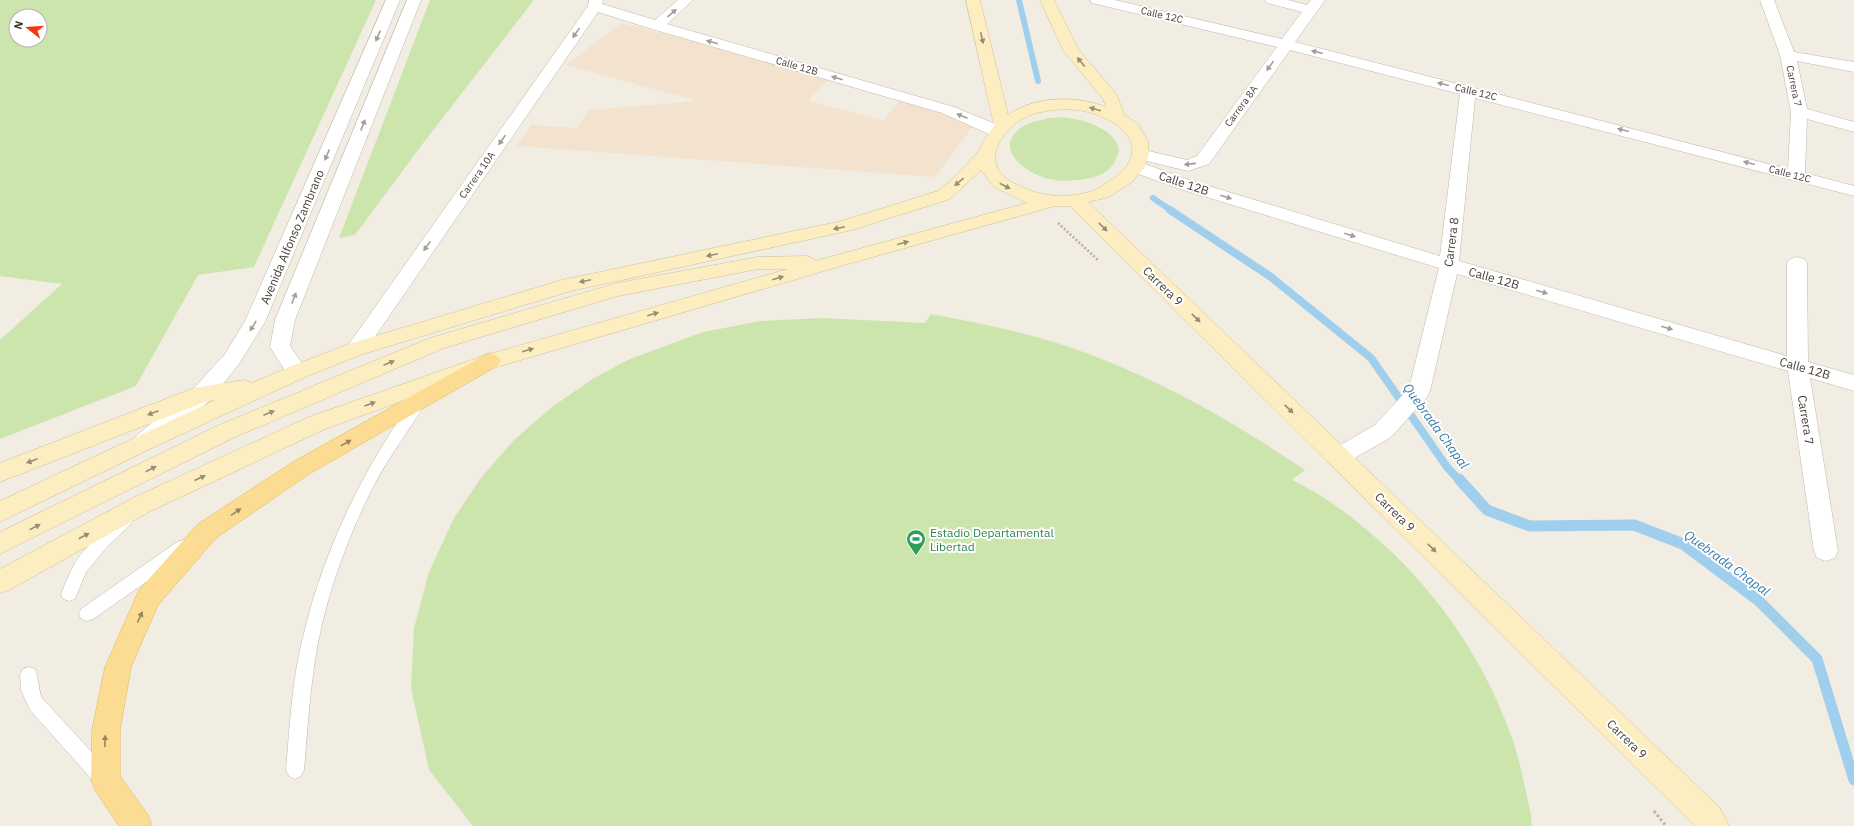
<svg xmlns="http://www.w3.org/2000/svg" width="1854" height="826" font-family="'IBM Plex Sans',sans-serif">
  <rect width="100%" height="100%" fill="#f1ede3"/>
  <!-- commercial -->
  <path fill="#f3e3ce" d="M621,23L831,76L808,101L883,120L900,101L977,121L935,177L517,146L531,125L577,128L588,110L698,101L566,65Z"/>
  <!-- green -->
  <path fill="#cce5ad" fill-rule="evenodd" d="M0,0H376L254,267L198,275L136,386L0,439V340L62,284L0,276ZM16,16H40V40H16Z
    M430,0H534L424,142L355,235L339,238Z
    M1048,118C1054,118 1062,117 1069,118C1085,120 1119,131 1119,151C1119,153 1116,157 1116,159C1112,170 1101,176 1090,178C1076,181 1059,182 1045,178C1023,171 993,148 1022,127C1029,122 1039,121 1048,118Z
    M931,314C978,323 1025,332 1069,347C1154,376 1231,420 1305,470L1292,480C1303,486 1316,492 1326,499C1412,557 1478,641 1512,738C1521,763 1525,790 1531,815L1532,826H473L429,770L411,688L414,628L429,572L454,518L481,478L514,440L552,407L594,378L630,359L703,332L761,321L821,318L925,323Z"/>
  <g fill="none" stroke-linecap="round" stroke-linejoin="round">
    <!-- stream-far2 -->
    <path stroke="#a0cfed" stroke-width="6" d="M1019,0L1038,81
      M1153,198L1172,211"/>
    <!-- stream-far1 -->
    <path stroke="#a0cfed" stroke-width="8" d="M1170,210L1271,277L1371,358L1447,467L1459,480"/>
    <!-- stream -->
    <path stroke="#a0cfed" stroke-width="11" d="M1459,479L1487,510L1530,526L1634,525L1683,544L1759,601L1817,659L1854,780"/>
    <!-- service casing -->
    <g stroke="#bfb7a9" stroke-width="1">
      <path id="service" d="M418,398L423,399L425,403C410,430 390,455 375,483C346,540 323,603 314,667C309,701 307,736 304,770L301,776L295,779L289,776L286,770C289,735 291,699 297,665C315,570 354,484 409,405L413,399Z
        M125,515L130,517L133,521L130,525L108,546L86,572L75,599L69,601L63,599L61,594C65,584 69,574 74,565C80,552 112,519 125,515Z
        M183,540L189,542L191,547L189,552L93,619L87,621L81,619L79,614L81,609L177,542Z
        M29,667L35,669C39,679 38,689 42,698L110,772L112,778L110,784L103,787L96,784L30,710L21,690L20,675L23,669Z"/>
    </g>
    <!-- minor casing -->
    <g stroke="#bfb7a9" stroke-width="1">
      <path id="minor" d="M589,0H603L602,4L655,20L678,0H693L667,24L954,107L1003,127L1005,131L1003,135L997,136L991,135L942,113L652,29L598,12L363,354L356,356L349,354L346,349L349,344L588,6Z
        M1090,0H1115L1282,39L1302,12L1267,3L1265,0H1288L1307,5L1311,0H1325L1295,42L1788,169L1791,112L1780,55L1760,0H1774L1794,52L1854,62V72L1797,61L1807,109L1854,122V132L1807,119L1805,173L1854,186V196L1475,98L1459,261L1787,356V263L1790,259L1797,257L1804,259L1807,263L1808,362L1854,375V391L1810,378L1838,551L1835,558L1826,561L1817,558L1814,551L1788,371L1457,274L1430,391L1427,397L1391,437L1346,463L1338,466L1330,463L1327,457L1330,451L1375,425L1409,388L1439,268L1180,189L1130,171L1127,167L1130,163L1136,162L1142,163L1192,181L1440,256L1460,94L1290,50L1209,164L1188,171L1134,158L1131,154L1134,150L1140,149L1187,160L1197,156L1277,47L1092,3Z"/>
    </g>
    <!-- tertiary casing -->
    <g stroke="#bfb7a9" stroke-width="1">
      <path id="tertiary" d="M386,0H400L265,322L239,364L210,400L152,448L144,451L136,448L133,442L136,436L194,388L225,354L245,321Z
        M407,0H421L295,320L290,346L308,372L305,377L297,380L289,377L270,347L275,320Z"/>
    </g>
    <!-- secondary casing -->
    <g stroke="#d0c094" stroke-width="1">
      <path id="secondary" d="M966,0H980L1008,115C1034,96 1076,95 1106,107L1103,99L1063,50L1040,0H1054L1078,49L1117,95L1124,115L1138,124L1148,141L1149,154L1145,167L1132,182L1109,197L1088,202L1720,808L1729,826H1695L1070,206H1055L841,266L497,367L424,393L325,429L151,511L9,590L0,593V569L135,497L309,417L483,356L788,269H758L618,296L444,348L235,437L0,554V532L219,425L430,338L617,283L758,257L806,256L813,258L815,261L1027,203L994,187L981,170L950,199L852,230L571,291L363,354L305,377L152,448L0,522V501L215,400L205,402L0,482V463L194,388L244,380L252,383L289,367L349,344L562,280L842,221L938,191L958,174L978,152L984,140L994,126ZM1067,109C1075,110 1083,110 1091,113C1130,124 1151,154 1110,181C1106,183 1101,187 1097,189C1073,199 1042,198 1020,186C1016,184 1011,182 1007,179C981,160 1003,128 1026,117C1039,111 1052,110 1067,109Z"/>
    </g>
    <!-- primary casing -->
    <g stroke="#dfb863" stroke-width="1">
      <path id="primary" d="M490,353L497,356L501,361L497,366L309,474L216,538L158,605L131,667L120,730V776L148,815L152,826H119L95,790L91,780L92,730L105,667L139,590L198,524L293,462L483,356Z"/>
    </g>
    <!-- path-far1 -->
    <path stroke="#bdb098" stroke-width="2.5" stroke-dasharray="2 2" stroke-linecap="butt" d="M1058,223L1098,260"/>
    <!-- path -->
    <path stroke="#bdb098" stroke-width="3" stroke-dasharray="2.5 2.5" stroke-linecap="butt" d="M1654,811L1666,826"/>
    <!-- service -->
    <use href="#service" fill="#fff" fill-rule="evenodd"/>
    <!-- minor -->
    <use href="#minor" fill="#fff" fill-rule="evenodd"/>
    <!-- tertiary -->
    <use href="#tertiary" fill="#fff" fill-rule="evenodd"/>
    <!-- secondary -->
    <use href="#secondary" fill="#fdeec2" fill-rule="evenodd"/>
    <!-- primary -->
    <use href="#primary" fill="#fbdc92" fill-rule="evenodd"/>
  </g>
  <!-- one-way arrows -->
  <defs><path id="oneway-solid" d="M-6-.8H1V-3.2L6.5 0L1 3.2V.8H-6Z"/></defs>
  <g fill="#a19e9a">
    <use href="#oneway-solid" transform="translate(672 13) rotate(-41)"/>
    <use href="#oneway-solid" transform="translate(576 33) rotate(125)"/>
    <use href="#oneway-solid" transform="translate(378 36) rotate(113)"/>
    <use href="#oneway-solid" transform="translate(712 42) rotate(-164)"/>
    <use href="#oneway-solid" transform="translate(1317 52) rotate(-166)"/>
    <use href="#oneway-solid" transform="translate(1270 66) rotate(126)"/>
    <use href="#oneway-solid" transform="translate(837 78) rotate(-164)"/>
    <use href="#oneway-solid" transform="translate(1443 84) rotate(-166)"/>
    <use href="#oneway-solid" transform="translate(962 116) rotate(-157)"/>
    <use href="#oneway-solid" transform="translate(363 125) rotate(-68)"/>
    <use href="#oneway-solid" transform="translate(1623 130) rotate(-165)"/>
    <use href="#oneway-solid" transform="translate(502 140) rotate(125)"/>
    <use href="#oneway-solid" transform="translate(327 155) rotate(113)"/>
    <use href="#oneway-solid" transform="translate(1749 163) rotate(-165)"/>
    <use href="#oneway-solid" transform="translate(1190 164) rotate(174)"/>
    <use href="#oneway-solid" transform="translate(1226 197) rotate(17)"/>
    <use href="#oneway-solid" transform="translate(1350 235) rotate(17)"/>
    <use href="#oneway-solid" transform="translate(427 246) rotate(125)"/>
    <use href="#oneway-solid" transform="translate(1542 292) rotate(16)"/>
    <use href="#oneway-solid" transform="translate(294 298) rotate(-69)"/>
    <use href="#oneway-solid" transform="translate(253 326) rotate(121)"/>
    <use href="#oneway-solid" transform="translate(1667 328) rotate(16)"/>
  </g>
  <g fill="#978d74">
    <use href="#oneway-solid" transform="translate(982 38) rotate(77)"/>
    <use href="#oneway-solid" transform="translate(1081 62) rotate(-130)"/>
    <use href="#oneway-solid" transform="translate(1095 109) rotate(-164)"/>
    <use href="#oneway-solid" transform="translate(959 182) rotate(140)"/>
    <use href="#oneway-solid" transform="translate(1005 186) rotate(28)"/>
    <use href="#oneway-solid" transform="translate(1103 227) rotate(44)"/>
    <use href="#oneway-solid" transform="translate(839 228) rotate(168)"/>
    <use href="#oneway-solid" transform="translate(903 243) rotate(-15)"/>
    <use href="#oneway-solid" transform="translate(712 255) rotate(168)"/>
    <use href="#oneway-solid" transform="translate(778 278) rotate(-16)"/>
    <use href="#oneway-solid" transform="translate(585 281) rotate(168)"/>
    <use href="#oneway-solid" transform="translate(653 314) rotate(-16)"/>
    <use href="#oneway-solid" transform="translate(1196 318) rotate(44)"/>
    <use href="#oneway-solid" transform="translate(528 350) rotate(-16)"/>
    <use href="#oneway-solid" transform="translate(389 363) rotate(-23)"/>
    <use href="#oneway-solid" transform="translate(370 404) rotate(-20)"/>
    <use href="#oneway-solid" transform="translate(1289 409) rotate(44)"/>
    <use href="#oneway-solid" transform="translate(153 413) rotate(159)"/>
    <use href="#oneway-solid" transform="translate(269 413) rotate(-23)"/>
    <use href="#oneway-solid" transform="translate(32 461) rotate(159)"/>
    <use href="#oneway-solid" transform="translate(151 469) rotate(-27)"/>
    <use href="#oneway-solid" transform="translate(200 478) rotate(-25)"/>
    <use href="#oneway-solid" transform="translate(35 527) rotate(-27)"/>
    <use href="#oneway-solid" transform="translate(84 536) rotate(-28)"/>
    <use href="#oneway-solid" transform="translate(1432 548) rotate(44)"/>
  </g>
  <g fill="#96855e">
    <use href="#oneway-solid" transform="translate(346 443) rotate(-29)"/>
    <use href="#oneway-solid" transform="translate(236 512) rotate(-34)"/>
    <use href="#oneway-solid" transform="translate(140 617) rotate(-66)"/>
    <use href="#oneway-solid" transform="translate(105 741) rotate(-89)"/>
  </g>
  <!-- icons -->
  <defs>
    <g id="stadium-pin" transform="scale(1)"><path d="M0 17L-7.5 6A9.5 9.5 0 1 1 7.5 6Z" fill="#2e9e5b" stroke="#fff"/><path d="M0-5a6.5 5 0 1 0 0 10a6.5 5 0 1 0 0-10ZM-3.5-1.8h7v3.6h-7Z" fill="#fff"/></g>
  </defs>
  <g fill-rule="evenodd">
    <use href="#stadium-pin" x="916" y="539"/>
  </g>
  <g text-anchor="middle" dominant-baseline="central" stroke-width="4" stroke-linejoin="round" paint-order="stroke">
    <!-- far-street labels -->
    <g font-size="10" fill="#433d34" stroke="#fff">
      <text transform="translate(1162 15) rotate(13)">Calle 12C</text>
      <text transform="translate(797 66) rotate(16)">Calle 12B</text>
      <text transform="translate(1794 86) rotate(78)">Carrera 7</text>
      <text transform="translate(1476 92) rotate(14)">Calle 12C</text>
      <text transform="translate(1241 106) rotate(-54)">Carrera 8A</text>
      <text transform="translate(1790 174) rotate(15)">Calle 12C</text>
      <text transform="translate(477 175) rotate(-55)">Carrera 10A</text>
    </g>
    <!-- street labels -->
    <g font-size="12" fill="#433d34" stroke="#fff">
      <text transform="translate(1184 183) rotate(18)">Calle 12B</text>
      <text transform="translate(292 237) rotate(-67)">Avenida Alfonso Zambrano</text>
      <text transform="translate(1451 242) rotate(-83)">Carrera 8</text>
      <text transform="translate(1494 278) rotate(16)">Calle 12B</text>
      <text transform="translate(1163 286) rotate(44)">Carrera 9</text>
      <text transform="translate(1805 368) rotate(16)">Calle 12B</text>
      <text transform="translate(1806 420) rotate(81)">Carrera 7</text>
      <text transform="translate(1395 512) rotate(44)">Carrera 9</text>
      <text transform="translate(1627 739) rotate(44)">Carrera 9</text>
    </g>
    <!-- leisure labels -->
    <g font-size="12" fill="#27864d" stroke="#fff" text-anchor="start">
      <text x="930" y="532">Estadio Departamental<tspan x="930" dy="14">Libertad</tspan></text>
    </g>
    <!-- water labels -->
    <g font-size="13" font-style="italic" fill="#3179aa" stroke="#fff">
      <text transform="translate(1436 426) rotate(54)">Quebrada Chapal</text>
      <text transform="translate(1727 563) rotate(36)">Quebrada Chapal</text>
    </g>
  </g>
  <!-- north arrow -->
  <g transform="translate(28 28) rotate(287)"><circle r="19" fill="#ffffff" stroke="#b4b1ae"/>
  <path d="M0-3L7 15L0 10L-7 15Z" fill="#f33618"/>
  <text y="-6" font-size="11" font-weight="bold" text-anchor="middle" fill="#433d34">N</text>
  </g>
</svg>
